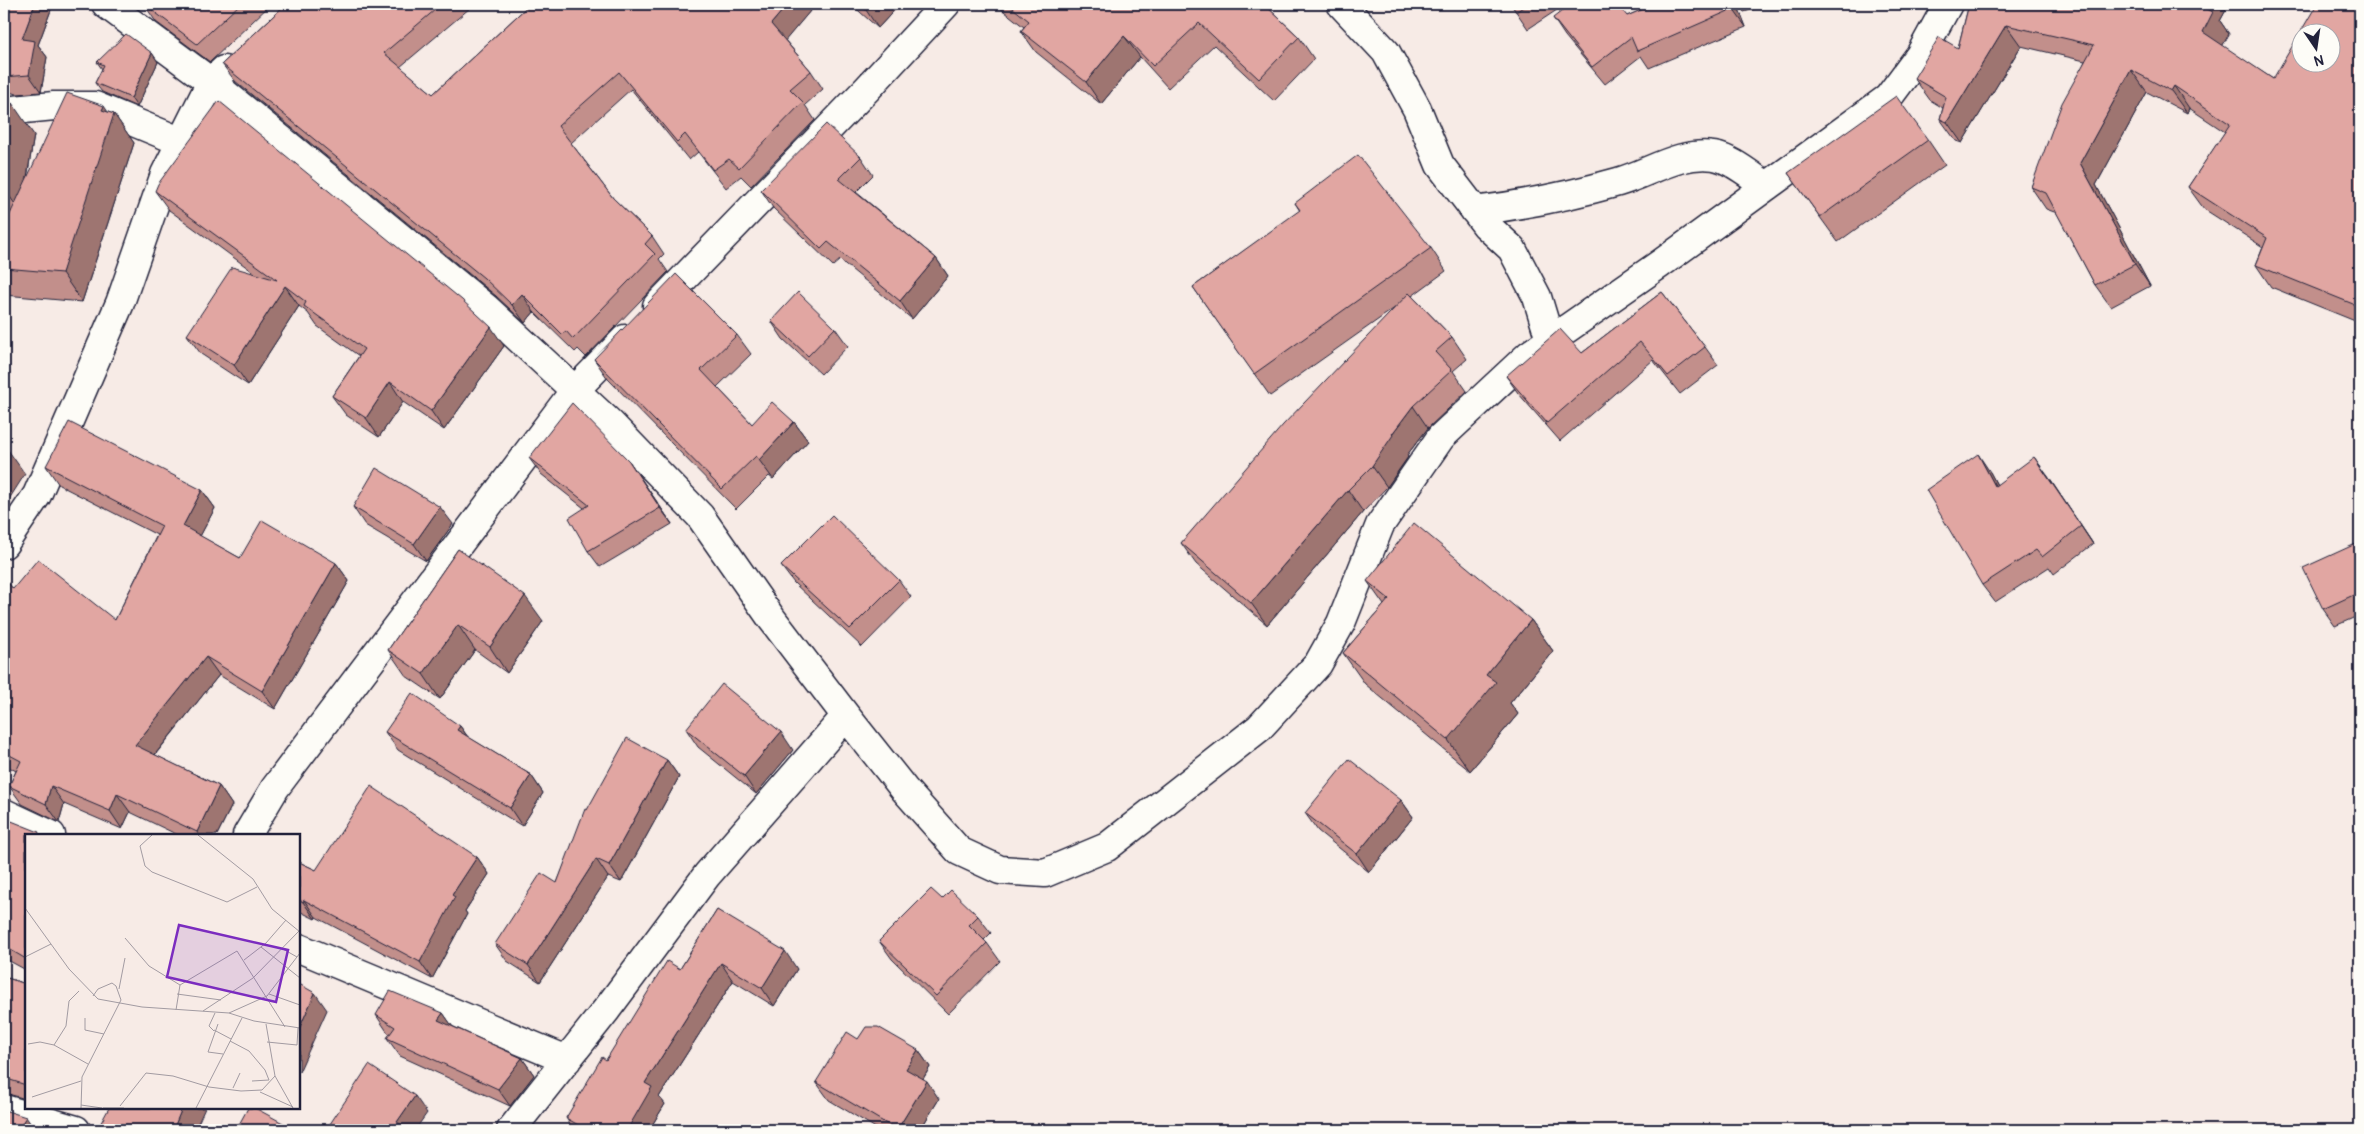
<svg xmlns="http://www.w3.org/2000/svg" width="2364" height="1134" font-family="Pangolin,sans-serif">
  <rect width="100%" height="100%" fill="#f7ebe6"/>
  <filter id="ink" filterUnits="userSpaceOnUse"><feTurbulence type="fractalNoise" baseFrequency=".02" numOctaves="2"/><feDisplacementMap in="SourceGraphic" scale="10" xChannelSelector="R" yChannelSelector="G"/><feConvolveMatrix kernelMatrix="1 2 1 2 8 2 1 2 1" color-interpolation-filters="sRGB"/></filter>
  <g filter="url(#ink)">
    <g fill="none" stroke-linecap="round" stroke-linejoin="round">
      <!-- street casing -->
      <g stroke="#22223b" stroke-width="31">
        <path id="street" d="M106,4L211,82L486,308L609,422L700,516L772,619L846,716L904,789L959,851L1000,870L1045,873L1107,847L1259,728L1318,664L1341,623L1380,525L1441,437L1529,355L1660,264L1888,98L1920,55L1948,4
          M1341,4L1386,52L1417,109L1440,165L1486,225L1512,249L1537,297L1550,340
          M4,111L54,106H95L182,142
          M1475,211C1523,205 1572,195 1618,182C1650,173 1679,151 1714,156C1732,159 1751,176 1767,186
          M4,544L37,495L120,303L165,174L211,82L224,70
          M4,813L51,835
          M299,948L567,1060
          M4,1109L76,1130
          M511,1130L607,1009L707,875L846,716"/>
      </g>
      <!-- secondary casing -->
      <g stroke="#22223b" stroke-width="31">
        <path id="secondary" d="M657,306L867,89L946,4
          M247,835L275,788L575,390L625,339"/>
      </g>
      <!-- street -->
      <use href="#street" stroke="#fdfcf7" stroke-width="28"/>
      <!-- secondary -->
      <use href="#secondary" stroke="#fdfcf7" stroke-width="28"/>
    </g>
    <!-- wall -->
    <path fill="#c28f8b" stroke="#22223b" d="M4,4H46L51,10L38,45L47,57L41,92L17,94L4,91Z
      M144,4H271L210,62L156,22Z
      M286,4H466L470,8L400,67L433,94L530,4H816L785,40L811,71L823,89L805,105L815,120L751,186L741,176L726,188L698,152L689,160L631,89L571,143L613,198L652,236L664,254L659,259L668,272L586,357L578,349L575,352L534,312L525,323L496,296L235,81L222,64Z
      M851,4H900L878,28Z
      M995,4H1264L1299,37L1314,59L1274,101L1214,45L1168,88L1140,57L1101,104L1036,52L1021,31L1024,27Z
      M1511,4H1566L1528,29Z
      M1655,4H1737L1746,27L1649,68L1641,56L1605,84L1565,36L1553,18L1627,16Z
      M1738,4H1771L1744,12Z
      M1969,4L2226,10L2220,21L2229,34L2222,46L2273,79L2360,4V323L2271,287L2256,265L2263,247L2204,209L2188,187L2225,132L2189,108L2187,113L2147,92L2096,185L2150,286L2111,307L2095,285L2057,213L2046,209L2031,187L2085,61L2021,46L1962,143L1956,141L1940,119L1943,108L1930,100L1914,78L1958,48Z
      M152,53L158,62L137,107L102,92L95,83L102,69L97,62Z
      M4,103L34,135L27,178L108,112L114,114L134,143L82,302L5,295L4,293V227L11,212H4Z
      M1928,140L1945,165L1838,242L1788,173Z
      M861,157L873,175L856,192L936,258L948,276L912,319L840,260L833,266L773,208L761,190Z
      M155,191L504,346L444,430L403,402L379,437L346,415L332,396L359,356L317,326L308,313L299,306L248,385L201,354L187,335L256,274L169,210Z
      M1295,203L1431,248L1446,271L1412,296L1452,337L1467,359L1453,371L1467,391L1428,428L1407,455L1408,457L1387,487L1363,512L1267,625L1196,564L1181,543L1396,307L1270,396L1193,287L1300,211Z
      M1662,292L1705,347L1718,365L1680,394L1653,360L1560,441L1518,393L1506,376L1582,353Z
      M771,321L835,328L848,346L821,374L783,339Z
      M737,335L751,354L717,387L752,424L794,422L808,441L773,479L769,476L736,509L608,379L594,359Z
      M529,458L629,461L672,524L600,567L588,551L584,508L541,474Z
      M46,466L202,490L215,508L200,536L240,558L336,563L349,581L275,709L219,675L155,755L219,786L232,805L217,835H178L130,812L122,829L64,804L59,822L22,804L9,786L16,771L4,764V578L13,589L115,620L157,535L59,485Z
      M1990,472L1997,485L2047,475L2093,544L2054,574L2049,567L1995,602L1982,585Z
      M353,507L453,524L426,561L365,525Z
      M2360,542V615L2335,626L2323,609Z
      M458,549L543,621L507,673L475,650L440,699L406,676L388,650Z
      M781,566L899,580L911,597L862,647L794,583Z
      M1367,581L1531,620L1553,651L1510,703L1518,714L1470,771L1365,684L1343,653L1384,605Z
      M460,726L468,737L531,775L543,793L522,826L398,750L385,732Z
      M686,729L793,750L756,794L698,747Z
      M667,760L679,777L621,882L608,877L540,982L507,961L495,944L557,883L587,810Z
      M1401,800L1413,817L1369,872L1318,831L1305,813Z
      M4,818L26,835V970L4,958Z
      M477,857L489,874L465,911L467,914L432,979L316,917L315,919L299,911V862L316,870Z
      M717,910L797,969L774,1006L733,981L659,1097L665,1104L649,1130H574L566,1118L606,1060L680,969Z
      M978,916L991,933L984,940L987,943L1000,961L948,1014L892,959L879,941Z
      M4,977L26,984V1099L8,1094H4Z
      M443,1013L452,1026L522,1058L534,1075L510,1106L400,1056L387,1038L390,1034L388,1033L376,1015Z
      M858,1039L918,1050L930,1067L923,1079L939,1099L920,1130H879L829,1100L816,1082Z"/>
    <!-- shaded-wall -->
    <path fill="#9e7471" stroke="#22223b" d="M35,4H46L51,10L38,45L47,57L41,92L29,75L22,39Z
      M788,4H816L784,42L771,24Z
      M872,4H900L878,28L866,10Z
      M1731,4H1737L1746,27L1733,9Z
      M2202,4H2222L2226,10L2220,21L2229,34L2218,54L2203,32L2201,6Z
      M2006,25L2021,46L1962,143L1947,122Z
      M1124,36L1140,57L1101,104L1086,82Z
      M152,53L158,62L137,107L131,98Z
      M2131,70L2147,92L2096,185L2150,286L2135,264L2080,163Z
      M2174,86L2189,108L2187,113L2171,91Z
      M12,103L34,135L21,213L4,188V151Z
      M104,106L112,118L114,114L134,143L82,302L62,273L102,110Z
      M936,258L948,276L912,319L900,301Z
      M285,286L299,306L248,385L234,365Z
      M522,294L534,312L525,323L512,305Z
      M491,327L504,346L444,430L431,411Z
      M390,382L403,402L379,437L366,418Z
      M1413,406L1428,428L1407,455L1408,457L1387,487L1372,466L1392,434Z
      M794,422L808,441L773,479L759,460Z
      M8,450L25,474L4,507V457Z
      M1978,454L1990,472L2007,504L1995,486Z
      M2034,457L2047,475L2093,544L2081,526Z
      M629,461L640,477L672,524L660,508Z
      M202,490L215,508L196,544L183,526Z
      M1348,490L1363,512L1267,625L1251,603Z
      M440,507L453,524L426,561L414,544Z
      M336,563L349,581L275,709L262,691Z
      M525,596L543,621L507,673L490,647Z
      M1531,620L1553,651L1510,703L1518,714L1470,771L1448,740L1486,675Z
      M458,625L475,650L440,699L423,674Z
      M206,657L219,675L148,763L135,745Z
      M460,726L472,743L457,730Z
      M781,732L793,750L756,794L744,776Z
      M667,760L679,777L621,882L609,865Z
      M531,775L543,793L522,826L510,808Z
      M51,786L64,804L59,822L46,804Z
      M219,786L232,805L217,835H199L197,832Z
      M117,794L130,812L122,829L110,811Z
      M1401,800L1413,817L1369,872L1357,854Z
      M477,857L489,874L465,911L467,914L432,979L420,962L452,895Z
      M596,859L608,877L540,982L528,965Z
      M304,900L316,917L315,919L303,902Z
      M785,951L797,969L774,1006L762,988Z
      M721,963L733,981L659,1097L665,1104L649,1130H627L645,1083Z
      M315,993L327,1010L299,1072V1029Z
      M443,1013L455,1030L438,1020Z
      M918,1050L930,1067L918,1087L906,1069Z
      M522,1058L534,1075L510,1106L498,1089Z
      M927,1081L939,1099L920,1130H897Z
      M415,1096L427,1113L415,1130H403L397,1122Z
      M182,1108H205L195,1130H173Z
      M26,1117L35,1130H27L22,1123Z"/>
    <!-- building -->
    <path fill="#e1a6a2" stroke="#22223b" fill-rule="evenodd" d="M4,4H35L22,39L35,41L29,75L4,77Z
      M144,4H240L197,44Z
      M286,4H442L384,53L433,94L530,4H788L771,24L811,71L790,89L803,102L739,168L729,159L713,170L685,134L677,142L619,72L558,126L613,198L652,236L645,244L655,254L573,339L566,331L562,334L522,294L512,305L484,278L222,64Z
      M858,4H872L866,10Z
      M1008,4H1264L1299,37L1259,79L1199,23L1153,66L1124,36L1086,82L1021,31L1029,21Z
      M1511,4H1527L1516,12Z
      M1571,4H1617L1627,16L1655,4H1731L1733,9L1637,51L1631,37L1592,67L1553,18Z
      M1969,4H2202L2201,6L2213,12L2203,32L2273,79L2317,4H2360V302L2358,306L2256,265L2267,238L2188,187L2230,124L2174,86L2171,91L2131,70L2080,163L2135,264L2095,285L2046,193L2031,187L2062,103L2094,45L2006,25L1947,122L1940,119L1946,97L1914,78L1939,37L1958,48ZM2302,32H2332V62H2302Z
      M126,34L152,53L131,98L95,83L104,65L97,62Z
      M67,93L104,106L102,110L114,114L62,273L4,268V227Z
      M1896,96L1928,140L1820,217L1788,173Z
      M219,101L462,300L491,327L431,411L390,382L366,418L332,396L364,349L304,306L306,302L285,286L234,365L187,335L232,267L277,280L155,191L158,184Z
      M4,103H12L4,151Z
      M826,124L861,157L839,179L936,258L900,301L828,242L821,249L761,190Z
      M1358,155L1431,248L1254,374L1193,287L1300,210L1295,203Z
      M676,274L737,335L701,370L752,424L772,402L794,422L759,460L756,456L722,489L594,359Z
      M798,292L835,328L808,356L771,321Z
      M1662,292L1705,347L1668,376L1640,342L1547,423L1506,376L1560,329L1582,353Z
      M1409,293L1452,337L1435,352L1452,370L1413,406L1392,434L1393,435L1372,466L1348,490L1251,603L1181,543L1283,425Z
      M572,403L629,461L660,508L588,551L569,518L589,505L529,458Z
      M69,422L202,490L183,526L240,558L262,520L336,563L262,691L206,657L135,745L219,786L197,832L117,794L110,811L51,786L46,804L9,786L21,761L4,752V578L13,589L38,559L115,620L162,526L46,466Z
      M4,447L8,450L4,457Z
      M1978,454L1995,486L2034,457L2081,526L2042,557L2036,550L1982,585L1926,490Z
      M376,468L440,507L414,544L353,507Z
      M832,515L899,580L850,629L781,566Z
      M1414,523L1531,620L1486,675L1496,682L1448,740L1343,653L1389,599L1367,581Z
      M2360,542V592L2323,609L2303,568Z
      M458,549L525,596L490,647L458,625L423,674L388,650Z
      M722,684L781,732L744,776L686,729Z
      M412,693L460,726L457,730L531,775L510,808L385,732Z
      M627,738L667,760L609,865L596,859L528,965L495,944L541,873L557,883L585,809L587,810Z
      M1349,759L1401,800L1357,854L1305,813Z
      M371,786L477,857L452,895L455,897L420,962L304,900L303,902L299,900V862L316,870Z
      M4,818L39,832L38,835H26V959L4,946Z
      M931,889L942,899L951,890L978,916L969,925L987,943L936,996L879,941Z
      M717,910L785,951L762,988L721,963L645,1083L652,1087L627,1130H587L566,1118L602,1057L606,1060L667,961L680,969Z
      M4,977L26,984V1085L4,1078Z
      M299,984L315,993L299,1029Z
      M390,991L443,1013L438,1020L522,1058L498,1089L387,1038L395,1027L376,1015Z
      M866,1027H878L918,1050L906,1069L927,1081L897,1130L816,1082L847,1032L858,1039Z
      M369,1065L415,1096L397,1122L409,1130H333L328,1127Z
      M109,1108H182L173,1130H97Z
      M248,1108H255L294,1129L293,1130H236Z
      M4,1110L26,1117L22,1123L33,1129V1130H4Z"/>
  </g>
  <!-- overview -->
  <g transform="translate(25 834)">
    <rect width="275" height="275" fill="#f7ebe6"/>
    <path fill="none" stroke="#a29ba2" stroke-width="1" d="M127,1L115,12L120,32L127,38L202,68L232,53M173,1L228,45L247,75L275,98M0,74L44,135L73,165L117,173L204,179L229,187L275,194M100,104L124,132L155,151M236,113L275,144M258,115L272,123M0,123L26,110M219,126L241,109L261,86M94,155L100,124M152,160L196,166M244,160L275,171M151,176L155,151L212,117L260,193M178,177L228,144L274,97M204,179L242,162L275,119M60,184V196L79,200M193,190L183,218L198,220M241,190L250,242L268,274M189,196L206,205M189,197L184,192L190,179M205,207L224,217L240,236L244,246L227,247M242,208L272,211L273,194M3,210L15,208L29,211L63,230M29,211L41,192L44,167L54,157M208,254L215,239M235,258L268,273M7,263L56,247M56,271L77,274M95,272L121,239L148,242L184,253L216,257L237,256L250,242M56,274L57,243L96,166L91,152L87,149L73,155L68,162M78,274H99M171,274L217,184"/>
    <path fill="#7b2cbf" fill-opacity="0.15" stroke="#7b2cbf" stroke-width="2.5" d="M154,91L263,116L251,168L142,143Z"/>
    <rect width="275" height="275" fill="none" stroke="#22223b" stroke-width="2.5"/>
  </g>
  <!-- margin -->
  <rect width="2364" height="1134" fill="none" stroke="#fdfcf7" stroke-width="20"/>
  <rect x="10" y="10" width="2344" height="1114" fill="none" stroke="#22223b" stroke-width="2" filter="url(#ink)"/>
  <!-- north arrow -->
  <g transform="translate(2316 48) rotate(167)"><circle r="24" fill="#fdfcf7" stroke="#a5a5ac"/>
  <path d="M0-4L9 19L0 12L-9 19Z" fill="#22223b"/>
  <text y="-8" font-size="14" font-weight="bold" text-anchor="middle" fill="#22223b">N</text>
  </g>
</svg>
